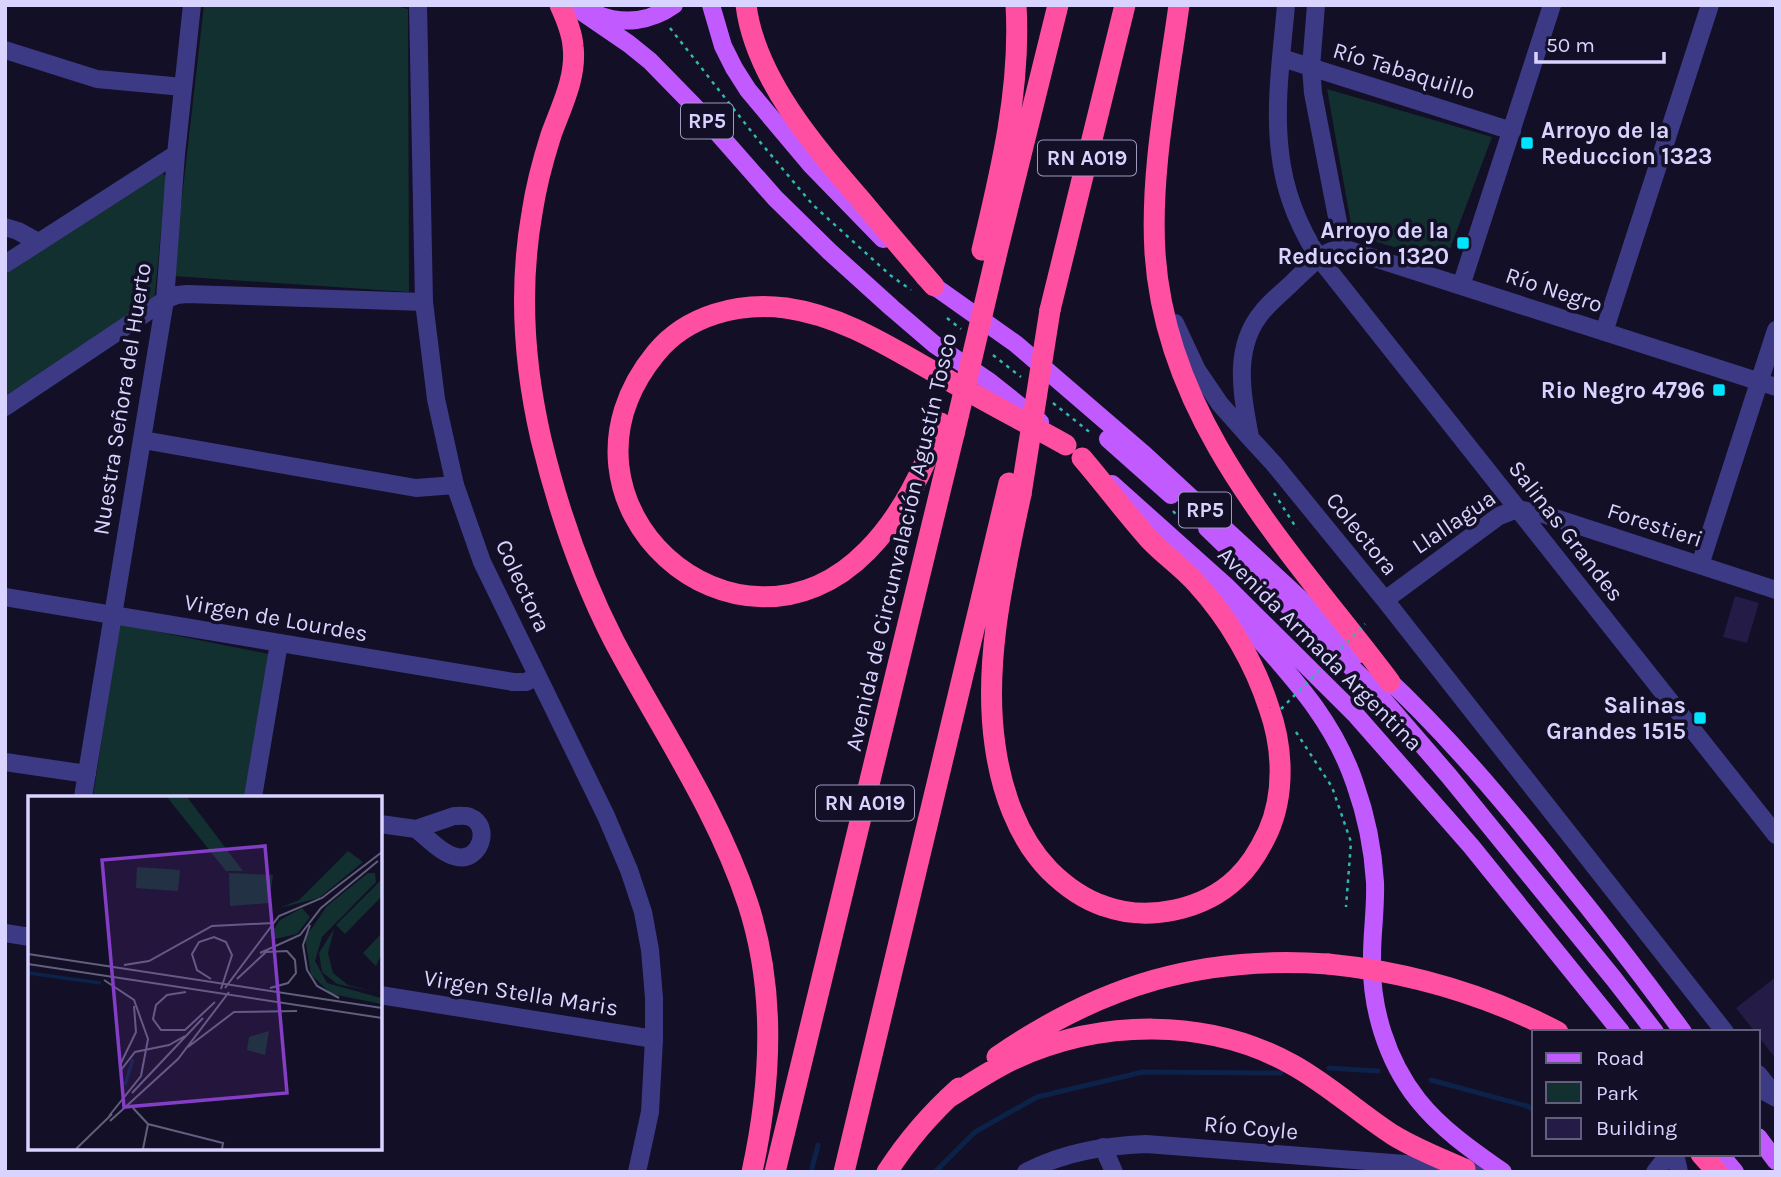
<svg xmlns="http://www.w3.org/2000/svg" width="1781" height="1177" font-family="Karla,sans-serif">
  <rect width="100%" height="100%" fill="#130f26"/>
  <!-- green -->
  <path fill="#12302f" d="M204,5H392L408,9L409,292L173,276Z
    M1327,89L1492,137L1445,262L1353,235Z
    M157,172L163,173L166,177L155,294L153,299L5,396V274Z
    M119,624L269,654L246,797H93Z"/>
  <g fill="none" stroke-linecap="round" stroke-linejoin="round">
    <!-- stream -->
    <path stroke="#0c2248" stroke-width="5" d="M1329,1068L1378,1071
      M1431,1080L1527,1106L1534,1110
      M811,1172L818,1145
      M935,1172L975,1132L1037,1097L1143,1072L1281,1073"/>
  </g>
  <!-- building -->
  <path fill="#241b47" d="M1735,596L1759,603L1747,643L1723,637Z
    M1776,977V1059L1758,1036V1032H1755L1736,1008Z"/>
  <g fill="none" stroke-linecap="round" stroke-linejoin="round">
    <!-- path -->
    <path stroke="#2fb8b0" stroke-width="2.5" stroke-dasharray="3.5 5" stroke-linecap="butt" d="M670,28L755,136L813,205L890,275L911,290
      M947,318L961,329
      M993,355L1021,377
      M1053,403L1092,434
      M1274,493L1297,529
      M1173,511L1190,529
      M1296,732L1332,787L1351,842L1346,907"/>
    <!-- minor -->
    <path stroke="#3d3a85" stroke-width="18" d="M1316,5L1311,67L1313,93L1343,248
      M5,50L97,79L183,87
      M1282,58L1512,131
      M5,227L18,231L38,242
      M1319,258L1776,835
      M5,264L176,154
      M1461,286L1552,5
      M1175,323L1197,370L1220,404L1251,439L1274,464L1385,600L1725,1032
      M1604,332L1710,5
      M5,407L165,300L177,295L187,294L424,302
      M1250,437C1242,394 1232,347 1263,311C1272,300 1284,291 1294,281C1310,266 1322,251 1343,248L1776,387
      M143,440L416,488L455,485
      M1700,565L1776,330
      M5,597L513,682H526L537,676
      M1385,600L1499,516L1517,509L1543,514L1776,590
      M5,762L87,774
      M83,797L165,300L176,154L192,5
      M253,797L279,643
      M454,816C458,816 466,815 470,817C492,826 480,862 457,857C442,854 428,838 416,829Z
      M380,824L416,829
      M5,933L30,937
      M380,995L654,1039
      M1758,1074L1776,1096
      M1103,1147L1114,1172"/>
    <!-- tertiary -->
    <path stroke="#3d3a85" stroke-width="18" d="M418,5L424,302L436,399L455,485L482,562L606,816L629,870L643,912L650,950L654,998V1039L650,1112L637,1172
      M1286,5C1282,53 1274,104 1280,152C1284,189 1298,226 1319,258
      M1758,1088L1776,1098
      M1675,1154L1679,1172
      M1026,1172C1064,1152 1104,1146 1146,1144L1444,1167L1476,1172
      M1655,1172L1669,1154"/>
    <!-- primary -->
    <path stroke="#c25bff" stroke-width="18" d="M572,5L629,44L650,61L694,106L775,198L829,251L892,308L934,344L990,382L1040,422
      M711,5L723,46L734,68L748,90L811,165L883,239
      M596,14C623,25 650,22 674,5
      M924,277L934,286L1016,344L1145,455L1360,654
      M1108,439L1171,495
      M1112,484L1226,586L1355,714L1471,846L1621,1032
      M1207,528L1373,688L1449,776L1614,979L1655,1032
      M1218,591C1268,655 1328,703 1355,784C1366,815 1373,849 1375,882C1376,907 1372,932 1372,956C1370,1007 1387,1061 1418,1100C1441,1129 1473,1151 1503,1172
      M1381,673C1446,733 1504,802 1559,871C1602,924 1643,977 1683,1032
      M1758,1137L1776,1161
      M1720,1154L1735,1172"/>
    <!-- motorway -->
    <path stroke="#ff4fa3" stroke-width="21" d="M560,5C566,18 572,32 573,46C577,77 561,107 551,135C543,160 536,186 532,213C519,287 524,365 541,439C558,509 581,577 614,641C660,728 717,810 748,904C776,990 771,1085 752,1172
      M746,5C755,78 815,147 861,200C885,229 909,257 934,286
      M1179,5C1168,86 1150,171 1155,253C1166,425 1292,552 1390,682
      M982,250C1001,171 1021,88 1016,5
      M995,260L1058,5
      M1050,310L1125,5
      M941,423C924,469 902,516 867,551C737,683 533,503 656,353C687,315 739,302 786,308C842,316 888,346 936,373C979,398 1023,421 1066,445
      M1021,494C1004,574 983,662 995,745C1001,789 1017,837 1049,870C1064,885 1083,899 1104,906C1148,922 1204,910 1237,878C1251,865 1260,849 1268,832C1285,794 1283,747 1269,708C1255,664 1229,619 1197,584C1183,568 1164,555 1149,539C1126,513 1105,485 1082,458
      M997,1057C1101,985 1202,955 1328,964
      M948,1098C969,1085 989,1071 1012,1060C1100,1019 1207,1017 1293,1065C1329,1085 1359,1113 1393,1135C1416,1149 1441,1159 1465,1169
      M1701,1154L1717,1172
      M775,1172L954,434
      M844,1172L1009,483
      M887,1172C907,1141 931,1113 959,1088"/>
    <!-- path-bridge -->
    <path stroke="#2fb8b0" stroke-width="2.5" stroke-dasharray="3.5 5" stroke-linecap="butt" d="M1281,709L1365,624"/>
    <!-- motorway-bridge -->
    <path stroke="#ff4fa3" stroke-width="21" d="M954,434L995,260
      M1021,494L1050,310
      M1328,964C1409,972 1485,994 1558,1032"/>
  </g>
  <!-- markers -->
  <g fill="#00e5ff" stroke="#130f26" stroke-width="2.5">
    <rect x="1520" y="136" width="14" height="14" rx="3.5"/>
    <rect x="1456" y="236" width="14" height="14" rx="3.5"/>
    <rect x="1712" y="383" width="14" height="14" rx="3.5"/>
    <rect x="1693" y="711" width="14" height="14" rx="3.5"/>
  </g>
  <g text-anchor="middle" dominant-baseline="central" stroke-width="7" stroke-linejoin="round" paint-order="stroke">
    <!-- shield labels -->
    <g fill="#130f26" stroke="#9e99be" stroke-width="2">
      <rect x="681" y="103.5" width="52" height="35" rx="5"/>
      <rect x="1038" y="140.5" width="98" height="35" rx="5"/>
      <rect x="1179" y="492.5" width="52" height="35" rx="5"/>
      <rect x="816" y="785.5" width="98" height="35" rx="5"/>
    </g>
    <g font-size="21" font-weight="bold" fill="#d9d4ff">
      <text x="707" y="121">RP5</text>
      <text x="1087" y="158">RN A019</text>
      <text x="1205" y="510">RP5</text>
      <text x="865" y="803">RN A019</text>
    </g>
    <!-- street labels -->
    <g font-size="23" fill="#d9d4ff" stroke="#130f26">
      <text transform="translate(1404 71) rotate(17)">Río Tabaquillo</text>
      <text transform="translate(1554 290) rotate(18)">Río Negro</text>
      <text transform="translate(122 399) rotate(-81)">Nuestra Señora del Huerto</text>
      <text transform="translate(1454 522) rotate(-34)">Llallagua</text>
      <text transform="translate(1655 525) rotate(18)">Forestieri</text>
      <text transform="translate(1566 531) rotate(52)">Salinas Grandes</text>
      <text transform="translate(1362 534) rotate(51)">Colectora</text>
      <text transform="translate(901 542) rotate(-77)">Avenida de Circunvalación Agustín Tosco</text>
      <text transform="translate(523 586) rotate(65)">Colectora</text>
      <text transform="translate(276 618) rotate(10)">Virgen de Lourdes</text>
      <text transform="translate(1320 649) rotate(45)">Avenida Armada Argentina</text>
      <text transform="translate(521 993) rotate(9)">Virgen Stella Maris</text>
      <text transform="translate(1251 1128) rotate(5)">Río Coyle</text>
    </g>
    <!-- poi labels -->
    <g font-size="23" font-weight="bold" fill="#d9d4ff" stroke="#130f26" text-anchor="end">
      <text x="1541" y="130" text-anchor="start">Arroyo de la<tspan x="1541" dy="26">Reduccion 1323</tspan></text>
      <text x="1449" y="230">Arroyo de la<tspan x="1449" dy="26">Reduccion 1320</tspan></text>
      <text x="1705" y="390">Rio Negro 4796</text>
      <text x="1686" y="705">Salinas<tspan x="1686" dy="26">Grandes 1515</tspan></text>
    </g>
  </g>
  <!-- overview -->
  <g transform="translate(28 796)">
    <rect width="354" height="354" fill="#130f26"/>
    <path d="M139,1H159L215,75H198ZM320,55L335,66L291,102L251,112L271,104ZM109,71L152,74L150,95L108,92ZM201,77L245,79L241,107L202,110ZM340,77H347L348,86L294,141L287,165L299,187L353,202V208L304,198L283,179L277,142L299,110ZM353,84V101L317,138L308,129ZM274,112L282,121L269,138L247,143L245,135L252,124ZM306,133L300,157L305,177L320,189L344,195L309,188L294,176L291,157ZM353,138V159L348,170L335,157ZM241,235L237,259L219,254L221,241Z" fill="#12302f"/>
    <path fill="none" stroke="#0c2248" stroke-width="3.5" d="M0,177L73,187M97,289L105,263"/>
    <path fill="none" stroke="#625e7d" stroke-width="2" d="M282,129L275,149L279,174L289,190L311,202M232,157L272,139L293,112L350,65M0,158L354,212M0,168L354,222M96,169L121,165L184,130L245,127M183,183L169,174L164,158L171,146L186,141L198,146L204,159L193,193M209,183L238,156L259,155L267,164L268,177L260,187L242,192M76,184L106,204L120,243L113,280L81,320M197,192L251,120L294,102L354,56M158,196L139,199L128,209L125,223L133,234H157L187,206M160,251L206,216L269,215M93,267L108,236L106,210M93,274L107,256L141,249L157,240M104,297L175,222M105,312L120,328L195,347L194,353M82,325L150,263L201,196M48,353L84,318M115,353L120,328"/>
    <path fill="#843dc5" fill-opacity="0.15" stroke="#843dc5" stroke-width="3.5" d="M237,50L259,297L96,311L74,64Z"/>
    <rect width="354" height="354" fill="none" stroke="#d9d4ff" stroke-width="3.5"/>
  </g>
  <!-- border -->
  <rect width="1781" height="1177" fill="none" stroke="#d9d4ff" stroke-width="14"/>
  <!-- legend -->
  <rect x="1532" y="1030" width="228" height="126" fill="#130f26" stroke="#625e7d" stroke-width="2"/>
  <rect x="1546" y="1053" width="35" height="10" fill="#c25bff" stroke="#625e7d" stroke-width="2"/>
  <text x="1596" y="1065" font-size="21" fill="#d9d4ff">Road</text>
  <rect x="1546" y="1082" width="35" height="21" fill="#12302f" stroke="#625e7d" stroke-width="2"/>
  <text x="1596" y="1100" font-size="21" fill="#d9d4ff">Park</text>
  <rect x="1546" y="1118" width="35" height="21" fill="#241b47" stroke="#625e7d" stroke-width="2"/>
  <text x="1596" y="1135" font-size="21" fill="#d9d4ff">Building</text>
  <!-- scale -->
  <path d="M1536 52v10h128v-10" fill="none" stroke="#d9d4ff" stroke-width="3.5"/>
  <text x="1546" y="52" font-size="21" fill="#d9d4ff" stroke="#130f26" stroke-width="5" paint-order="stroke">50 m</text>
</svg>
